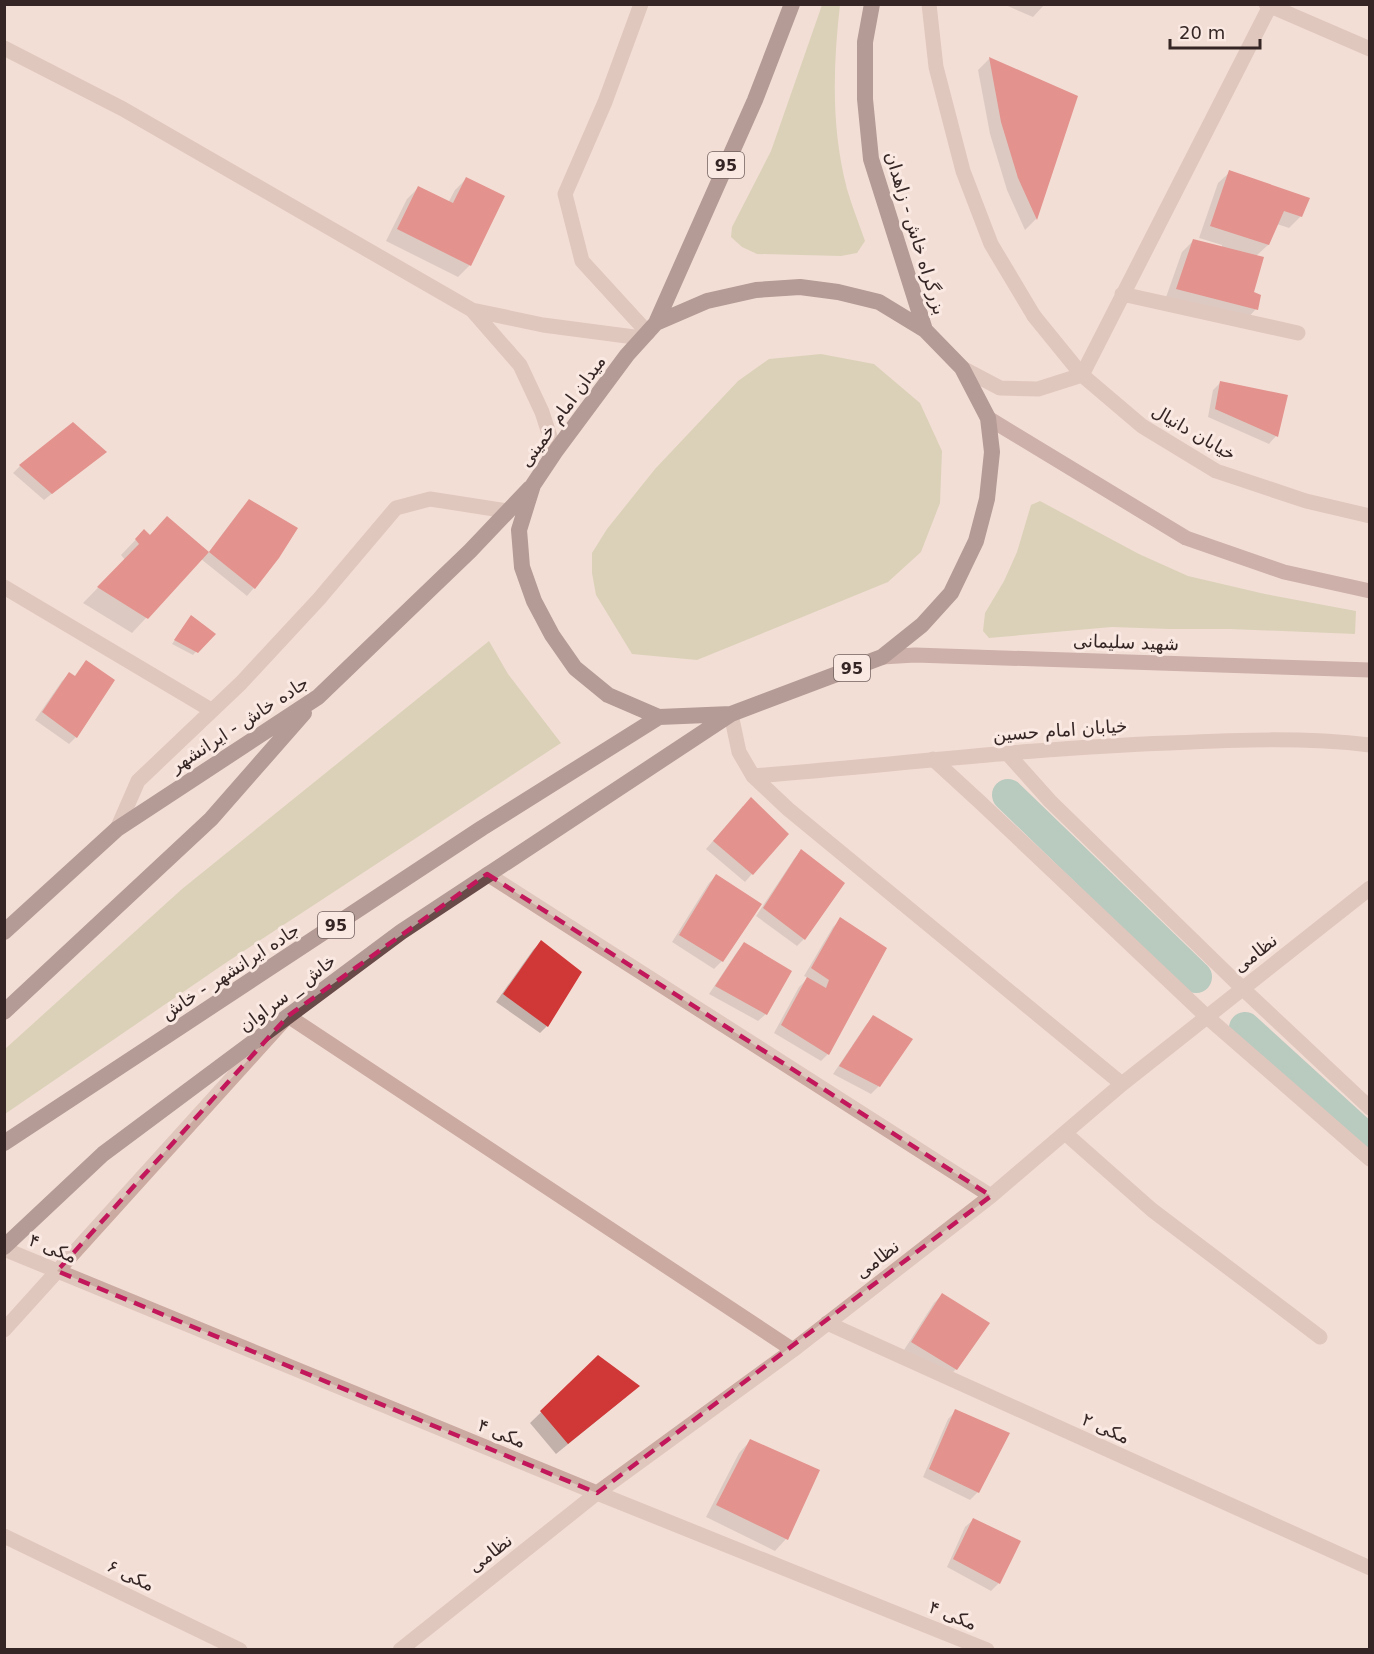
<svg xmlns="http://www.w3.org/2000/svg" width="1374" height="1654" font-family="'DejaVu Sans','Noto Naskh Arabic',sans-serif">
  <rect width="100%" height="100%" fill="#f3ded6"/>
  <!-- green -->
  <path fill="#bec295" d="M822,5H840C833,66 831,128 847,189C852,206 859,224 865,241L857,253L841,256L757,254L742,247L731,237L732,227L771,151Z
    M821,354L874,364L920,403L942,451L940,503L921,552L888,582L697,660L632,654L596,595L592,573V553L607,529L655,469L738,381L769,359Z
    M1040,501L1139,554L1188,576L1265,594L1356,611L1355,634L1230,629H1169L1112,627L989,638L983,631L985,613L1004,581L1017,552L1031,505Z
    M489,641L508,674L561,743L227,962L5,1114V1049L182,889Z"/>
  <!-- shadow -->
  <path fill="#0003" d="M1003,4H1045L1033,17Z
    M989,59L1076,96L1036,219L1025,230L1007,190L990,134L978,70Z
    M1230,172L1301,216L1289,228L1277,224L1268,245L1255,257L1252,293L1256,309L1245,321L1165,300L1182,252L1194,240L1222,248V245L1199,238L1218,183Z
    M466,179L470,265L458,277L386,241L407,199L418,188L448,203L455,190Z
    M1221,382L1286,396L1276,436L1269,444L1208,417L1213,390Z
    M104,452L44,500L13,473L20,466Z
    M242,508L254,588L247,596L201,559L132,633L83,603L125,560L121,555L144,531L149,536L167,518L208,553Z
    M188,621L213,634L193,655L172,644Z
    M69,674L76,737L69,744L35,720L62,681Z
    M743,806L752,874L745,882L706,849Z
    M801,851L804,939L797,946L756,916L794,859Z
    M716,876L722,961L714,969L672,942L709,883Z
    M841,919L828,1054L821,1061L774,1033L799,987L808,978L804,976L833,927Z
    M541,942L547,1026L540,1033L496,1002L533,950Z
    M744,944L766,1014L758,1021L709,994L737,952Z
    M873,1017L879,1086L871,1094L833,1074L866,1025Z
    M942,1295L956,1369L949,1376L904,1350L934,1303Z
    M598,1357L626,1397L556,1454L530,1423Z
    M956,1411L978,1492L970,1500L923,1477L948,1419Z
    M750,1441L818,1471L786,1539L775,1551L706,1517L739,1453Z
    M973,1520L999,1583L991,1591L947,1567L965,1527Z"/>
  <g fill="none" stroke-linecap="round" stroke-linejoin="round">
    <!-- canal -->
    <path stroke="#73b2a5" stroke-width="32" d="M1008,795L1196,977
      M1245,1028L1370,1142"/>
  </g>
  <!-- building -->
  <path fill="#d03737" d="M989,57L1078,96L1037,220L1018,178L1001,122Z
    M1229,170L1310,198L1302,217L1284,211L1269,245L1210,226Z
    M466,177L505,196L471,266L397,229L418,186L453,203Z
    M1193,239L1264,257L1254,292L1261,295L1258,310L1176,289Z
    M1220,381L1288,395L1278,437L1215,409Z
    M73,422L107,452L52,494L19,465Z
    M249,499L298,528L279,558L255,589L209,552L148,619L97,587L139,544L135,539L144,529L150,535L167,516L209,552Z
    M191,615L216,634L198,653L174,640Z
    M86,660L115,680L77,738L42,712L69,672L75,676Z
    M751,797L789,834L753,875L713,841Z
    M801,849L845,883L805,940L763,908Z
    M716,874L762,904L723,962L679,935Z
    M840,917L887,948L829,1055L781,1025L807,977L826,988L829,980L811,968Z
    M541,940L582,972L548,1027L503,994Z
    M744,942L792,971L767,1015L715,986Z
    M873,1015L913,1039L880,1087L839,1066Z
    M942,1293L990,1323L957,1370L911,1342Z
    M598,1355L640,1386L568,1444L540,1411Z
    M955,1409L1010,1433L979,1493L929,1469Z
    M750,1439L820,1470L788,1540L716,1505Z
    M973,1518L1021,1541L1000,1584L953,1559Z"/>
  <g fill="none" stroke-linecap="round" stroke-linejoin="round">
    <!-- service -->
    <path stroke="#cbaaa1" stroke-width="15" d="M641,4L605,102L565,194L582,261L648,333"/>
    <!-- minor -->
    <path stroke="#cbaaa1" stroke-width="15" d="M929,4L936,67L963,171L991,244L1034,316
      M1266,4L1370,49
      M1122,294L1298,333
      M1082,375L1271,4
      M4,587L211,710
      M731,714L739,752L753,776L788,809L1122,1084
      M1007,753L1050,801L1242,988L1370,1108
      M933,759L981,803L1206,1016L1370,1159
      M117,829L138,781L241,683L319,599L396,508L430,499L507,511
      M487,874L991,1196
      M1065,1133L1152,1210L1320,1337
      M4,1249L597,1493L987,1650
      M827,1323L1370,1568
      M4,1330L288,1016L793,1350
      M4,1536L240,1650
      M400,1650L597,1493L793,1350L991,1196L1122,1084L1370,888"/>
    <!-- tertiary -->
    <path stroke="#cbaaa1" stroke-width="15" d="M4,48L123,109L472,310L520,365L542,412L555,452
      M472,310L543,325L642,338
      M1034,316L1082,375L1142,426L1216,471L1306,501L1370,516
      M962,368L1000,388L1038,389L1082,375
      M753,776C892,765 1031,748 1170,743C1236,740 1303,737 1370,745"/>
    <!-- secondary -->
    <path stroke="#9f7873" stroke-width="15" d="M988,418L1186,538L1284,572L1370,591
      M882,657L915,655L1370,670"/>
    <!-- trunk -->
    <path stroke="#684a48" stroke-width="16" d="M872,4L865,42V99L871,159L925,330
      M656,323L707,301L756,290L800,287L838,292L879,302L925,330L962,368L988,418L992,452L987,499L976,541L951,593L922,625L882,657L731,714L659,717L608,695L575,668L552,635L534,601L522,567L519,530L533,485L555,452L627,355L656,323L755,100L792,4
      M4,932L117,829L318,697L470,551L530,488
      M4,1012L211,819L304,713
      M4,1143L482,828L659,717
      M4,1247L103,1154L401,932L731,714"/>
  </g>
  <!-- marked area -->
  <path d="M0 0H1374V1654H0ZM487,874L991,1196L597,1493L57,1271L288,1016Z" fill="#f3ded6" fill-opacity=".55" fill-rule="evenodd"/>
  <path fill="none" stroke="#c2185b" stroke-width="4.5" stroke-dasharray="12 8" stroke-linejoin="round" d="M487,874L991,1196L597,1493L57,1271L288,1016Z"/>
  <g text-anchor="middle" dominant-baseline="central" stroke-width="6" stroke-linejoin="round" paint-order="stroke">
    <!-- shield labels -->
    <g fill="#fae9e2" stroke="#70605e" stroke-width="1.5">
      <rect x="708" y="152" width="36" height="26" rx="4.5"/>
      <rect x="834" y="655" width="36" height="26" rx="4.5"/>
      <rect x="318" y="912" width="36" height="26" rx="4.5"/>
    </g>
    <g font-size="16" font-weight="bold" fill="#352625">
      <text x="726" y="165">95</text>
      <text x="852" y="668">95</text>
      <text x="336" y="925">95</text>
    </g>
    <!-- street labels -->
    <g font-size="18" fill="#352625" stroke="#fae9e2">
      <text transform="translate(916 233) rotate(73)">بزرگراه خاش - زاهدان</text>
      <text transform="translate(562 411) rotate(-54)">میدان امام خمینی</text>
      <text transform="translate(1194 432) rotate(30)">خیابان دانیال</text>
      <text transform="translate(1126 642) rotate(2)">شهید سلیمانی</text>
      <text transform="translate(239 724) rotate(-33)">جاده خاش - ایرانشهر</text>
      <text transform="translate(1060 730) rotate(-4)">خیابان امام حسین</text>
      <text transform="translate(1255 953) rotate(-38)">نظامی</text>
      <text transform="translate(230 971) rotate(-33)">جاده ایرانشهر - خاش</text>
      <text transform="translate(287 993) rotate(-37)">خاش _ سراوان</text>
      <text transform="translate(53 1248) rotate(22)">مکی ۴</text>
      <text transform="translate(877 1259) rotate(-38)">نظامی</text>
      <text transform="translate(1106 1428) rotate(24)">مکی ۲</text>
      <text transform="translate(502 1433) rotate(22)">مکی ۴</text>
      <text transform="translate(490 1553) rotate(-38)">نظامی</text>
      <text transform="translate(131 1575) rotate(26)">مکی ۶</text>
      <text transform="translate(953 1615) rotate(22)">مکی ۴</text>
    </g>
  </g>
  <!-- border -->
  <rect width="1374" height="1654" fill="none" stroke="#352625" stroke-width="12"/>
  <!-- scale -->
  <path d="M1170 39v9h90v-9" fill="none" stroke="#352625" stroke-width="3"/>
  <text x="1179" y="39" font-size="18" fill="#352625" stroke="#fae9e2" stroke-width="4.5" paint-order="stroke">20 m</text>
</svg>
